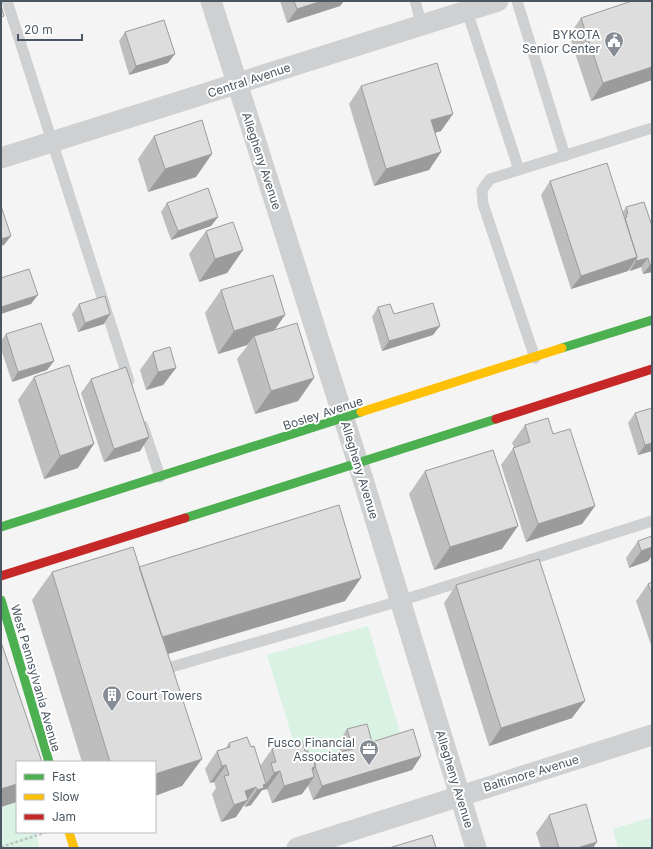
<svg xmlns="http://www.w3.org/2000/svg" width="653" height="849" font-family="Inter,sans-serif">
  <rect width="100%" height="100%" fill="#f4f4f4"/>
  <!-- green -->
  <path fill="#d9f2e3" d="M368,626L403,742L343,762L303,772L267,655Z
    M17,802V832H36L39,848H1V807Z
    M652,817V848H618L613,829Z"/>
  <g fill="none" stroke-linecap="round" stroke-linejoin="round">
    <!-- path -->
    <path stroke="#bcc7c4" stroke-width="2.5" stroke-dasharray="3 2" stroke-linecap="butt" d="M1,847L47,832"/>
    <!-- lane -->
    <path stroke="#ced0d2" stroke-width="11" d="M7,1L129,381
      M415,1L422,25
      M517,1L565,156
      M467,11L519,170
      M535,358L483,204L482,190L490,179L652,128
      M143,426L160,477
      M161,670L400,601L652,521"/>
    <!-- street -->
    <path stroke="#ced0d2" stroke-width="21" d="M211,1L358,463L476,848
      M1,158L498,1
      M297,848L652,735"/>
    <!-- fast -->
    <path stroke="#4caf50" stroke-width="9" d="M562,348L652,320
      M185,518L496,419
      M1,527L361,412
      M1,600L49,762"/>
    <!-- slow -->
    <path stroke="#ffc107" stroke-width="9" d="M361,412L562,348
      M69,832L74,848"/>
    <!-- jam -->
    <path stroke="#c62828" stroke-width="9" d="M496,419L652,369
      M1,576L185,518"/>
  </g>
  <!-- wall -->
  <path fill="#bebebf" d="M280,1H344L340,6L287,23Z
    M652,1V80L591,101L569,35L581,18Z
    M125,32L168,63L129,75L119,41Z
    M361,86L441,131L435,133L441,152L429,170L374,186L349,104Z
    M154,136L196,177L148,192L138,159Z
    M550,181L623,212L626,207L644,202L652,272L643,274L641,267L630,271L629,269L628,271L571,289L541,195Z
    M167,203L218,217L211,226L171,240L161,212Z
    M206,231L243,250L227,273L199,282L189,254Z
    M221,290L275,329L314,378L298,401L255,414L237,359L248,345L218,354L205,313Z
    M79,304L104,324L78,332L72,314Z
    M378,307L394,314L433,335L382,351L372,317Z
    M6,334L54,361L47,370L12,382L1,349V341Z
    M153,352L176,368L163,385L146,390L140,370Z
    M34,377L78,468L44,479L18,400Z
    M91,379L149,437L140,451L104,462L81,393Z
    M652,408V451L638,455L628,423L635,413Z
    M525,425L553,434L595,506L582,524L526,542L501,465L514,447L512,443Z
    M425,471L502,549L434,570L409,494Z
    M638,541L648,561L629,568L626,558Z
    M139,567L345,601L168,654L182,786L155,762H82L32,600L52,572Z
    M652,582V648L636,601L648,584Z
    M456,585L572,718L489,746L444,603Z
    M347,729L372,742L421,756L412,770L313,800L308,786L302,794L272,803L267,789L262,790L251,805L245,807L244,805L236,817L221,822L212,794L216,788L214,782L210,783L205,769L217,751L225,749L229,743L251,747L260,766L272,749L308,758H313L340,752L338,743Z
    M549,815L593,848H541L536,833Z"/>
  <!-- shaded-wall -->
  <path fill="#9b9b9b" d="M322,1H344L340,6L287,23L297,9Z
    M175,54L168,63L129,75L136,66Z
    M652,67V80L591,101L603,83Z
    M453,114L441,131L419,137L431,120Z
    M441,152L429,170L374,186L386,169Z
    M212,154L196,177L148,192L165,169Z
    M218,217L211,226L171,240L178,231Z
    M11,236L4,245L1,246V239Z
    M243,250L227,273L199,282L215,259Z
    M637,257L628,271L571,289L581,276Z
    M648,258L641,267L630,271L636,261Z
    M652,264V272L643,274L650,265Z
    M38,295L31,304L1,314V307Z
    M110,314L104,324L78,332L85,323Z
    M285,315L269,338L254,336L247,345L218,354L234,331Z
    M440,326L433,335L382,351L389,341Z
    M54,361L47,370L12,382L18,372Z
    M176,368L163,385L146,390L158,372Z
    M314,378L298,401L255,414L271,391Z
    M149,437L140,451L104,462L114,449Z
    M652,443V451L638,455L645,445Z
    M94,444L78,468L44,479L60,456Z
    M595,506L582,524L526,542L538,524Z
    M518,526L502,549L434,570L450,547Z
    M652,547V556L648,561L629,568L641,551Z
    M361,578L345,601L141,662L157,639Z
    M585,701L572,718L489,746L501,728Z
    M421,756L412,770L313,800L322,786Z
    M202,759L182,786L155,796V774Z
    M226,765L214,782L210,783L222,766Z
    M316,766L307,779L314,777L302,794L272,803L284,786L312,768Z
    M280,771L267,789L262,790L251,805L245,807L257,790L263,785L266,784L274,773Z
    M17,784V802L1,807V789Z
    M256,787L236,817L221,822L234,805L245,791Z
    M597,842L593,848H577Z"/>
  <!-- building -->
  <path fill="#ddddde" stroke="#9b9b9b" d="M294,1H322L297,9Z
    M632,1H652V67L603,83L581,18Z
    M1,5L4,16L1,17Z
    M164,20L175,54L136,66L125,32Z
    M437,63L453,114L431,120L441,152L386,169L361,86Z
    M202,120L212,154L165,169L154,136Z
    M607,163L637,257L581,276L550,181Z
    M208,188L218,217L178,231L167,203Z
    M644,202L652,226V264L650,265L648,258L636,261V260L637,257L625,218L627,217L626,214L628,213L626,207Z
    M1,206L11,236L1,239Z
    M233,222L243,250L215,259L206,231Z
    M29,269L38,295L1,307V278Z
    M273,275L285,315L234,331L221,290Z
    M105,296L110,314L85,323L79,304Z
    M433,303L440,326L389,341L378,307L390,304L394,314Z
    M41,323L54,361L18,372L6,334Z
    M297,323L314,378L271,391L254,336Z
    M170,347L176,368L158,372L153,352Z
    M69,365L94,444L60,456L34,377Z
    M126,367L149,437L114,449L91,379Z
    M652,408V443L645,445L635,413Z
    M548,418L553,434L570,429L595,506L538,524L513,448L530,442L525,425Z
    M493,450L518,526L450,547L425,471Z
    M339,505L361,578L162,637L139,567Z
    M652,536V547L641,551L638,541Z
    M133,547L202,759L155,774V762H110L52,572Z
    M539,559L585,701L501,728L456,585Z
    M652,582V594L648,584Z
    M1,642L42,762H17V784L1,789Z
    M367,724L372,742L413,729L421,756L322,786L315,766L313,758L353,749L347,729Z
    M247,737L251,747L254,746L266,784L263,785L264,788L257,790L256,787L245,791L248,800L234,805L224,776L229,775L226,765L222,766L217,751L230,747L229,743Z
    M302,740L305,751H308L309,756H307L308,758L313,757L316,766L312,768L314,777L284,786L280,771L274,773L271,763L276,762L272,749Z
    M586,804L597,842L577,848H559L549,815Z
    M432,835L436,848H389Z"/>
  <!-- icons -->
  <defs>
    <g id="civic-pin" transform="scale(1)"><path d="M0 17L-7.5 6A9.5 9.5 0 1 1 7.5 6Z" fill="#868d94" stroke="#fff"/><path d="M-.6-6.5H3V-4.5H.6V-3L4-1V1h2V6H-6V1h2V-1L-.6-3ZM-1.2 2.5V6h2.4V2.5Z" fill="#fff"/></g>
    <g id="building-pin" transform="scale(1)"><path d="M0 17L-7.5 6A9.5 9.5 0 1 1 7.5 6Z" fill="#868d94" stroke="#fff"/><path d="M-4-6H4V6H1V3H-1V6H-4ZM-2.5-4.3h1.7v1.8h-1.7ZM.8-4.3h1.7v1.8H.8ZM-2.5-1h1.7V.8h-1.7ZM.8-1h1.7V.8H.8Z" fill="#fff"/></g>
    <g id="office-pin" transform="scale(1)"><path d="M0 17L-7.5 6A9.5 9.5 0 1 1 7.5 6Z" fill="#868d94" stroke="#fff"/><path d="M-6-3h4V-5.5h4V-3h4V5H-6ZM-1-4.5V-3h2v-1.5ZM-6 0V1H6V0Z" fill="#fff"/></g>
  </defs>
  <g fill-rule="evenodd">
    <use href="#civic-pin" x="614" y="41"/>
    <use href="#building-pin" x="112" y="695"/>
    <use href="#office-pin" x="369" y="749"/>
  </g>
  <g text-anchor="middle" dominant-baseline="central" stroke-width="4" stroke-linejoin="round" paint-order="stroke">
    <!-- poi labels -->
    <g font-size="12" fill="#4a5661" stroke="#fff" text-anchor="end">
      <text x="600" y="34">BYKOTA<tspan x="600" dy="14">Senior Center</tspan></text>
      <text x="126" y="695" text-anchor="start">Court Towers</text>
      <text x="355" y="742">Fusco Financial<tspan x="355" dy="14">Associates</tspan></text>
    </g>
    <!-- street labels -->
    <g font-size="12" fill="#4a5661" stroke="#fff">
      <text transform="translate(249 80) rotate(-18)">Central Avenue</text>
      <text transform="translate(262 161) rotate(72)">Allegheny Avenue</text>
      <text transform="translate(323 413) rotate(-18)">Bosley Avenue</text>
      <text transform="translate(360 470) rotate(73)">Allegheny Avenue</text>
      <text transform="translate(36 678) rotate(74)">West Pennsylvania Avenue</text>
      <text transform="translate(531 773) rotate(-17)">Baltimore Avenue</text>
      <text transform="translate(455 779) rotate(73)">Allegheny Avenue</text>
    </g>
  </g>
  <!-- border -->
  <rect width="653" height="849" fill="none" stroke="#4a5661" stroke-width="4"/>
  <!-- legend -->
  <rect x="16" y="761" width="140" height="72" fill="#ffffff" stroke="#b7bbc0"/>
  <rect x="24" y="774" width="20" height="6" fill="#4caf50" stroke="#b7bbc0"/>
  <text x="52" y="781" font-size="12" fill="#4a5661">Fast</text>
  <rect x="24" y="794" width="20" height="6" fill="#ffc107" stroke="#b7bbc0"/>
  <text x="52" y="801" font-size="12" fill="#4a5661">Slow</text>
  <rect x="24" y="814" width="20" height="6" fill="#c62828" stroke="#b7bbc0"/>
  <text x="52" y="821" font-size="12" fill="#4a5661">Jam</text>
  <!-- scale -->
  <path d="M18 34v6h64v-6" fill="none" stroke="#4a5661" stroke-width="2"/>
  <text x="24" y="34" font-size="12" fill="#4a5661" stroke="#ffffff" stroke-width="3" paint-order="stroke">20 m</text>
</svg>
